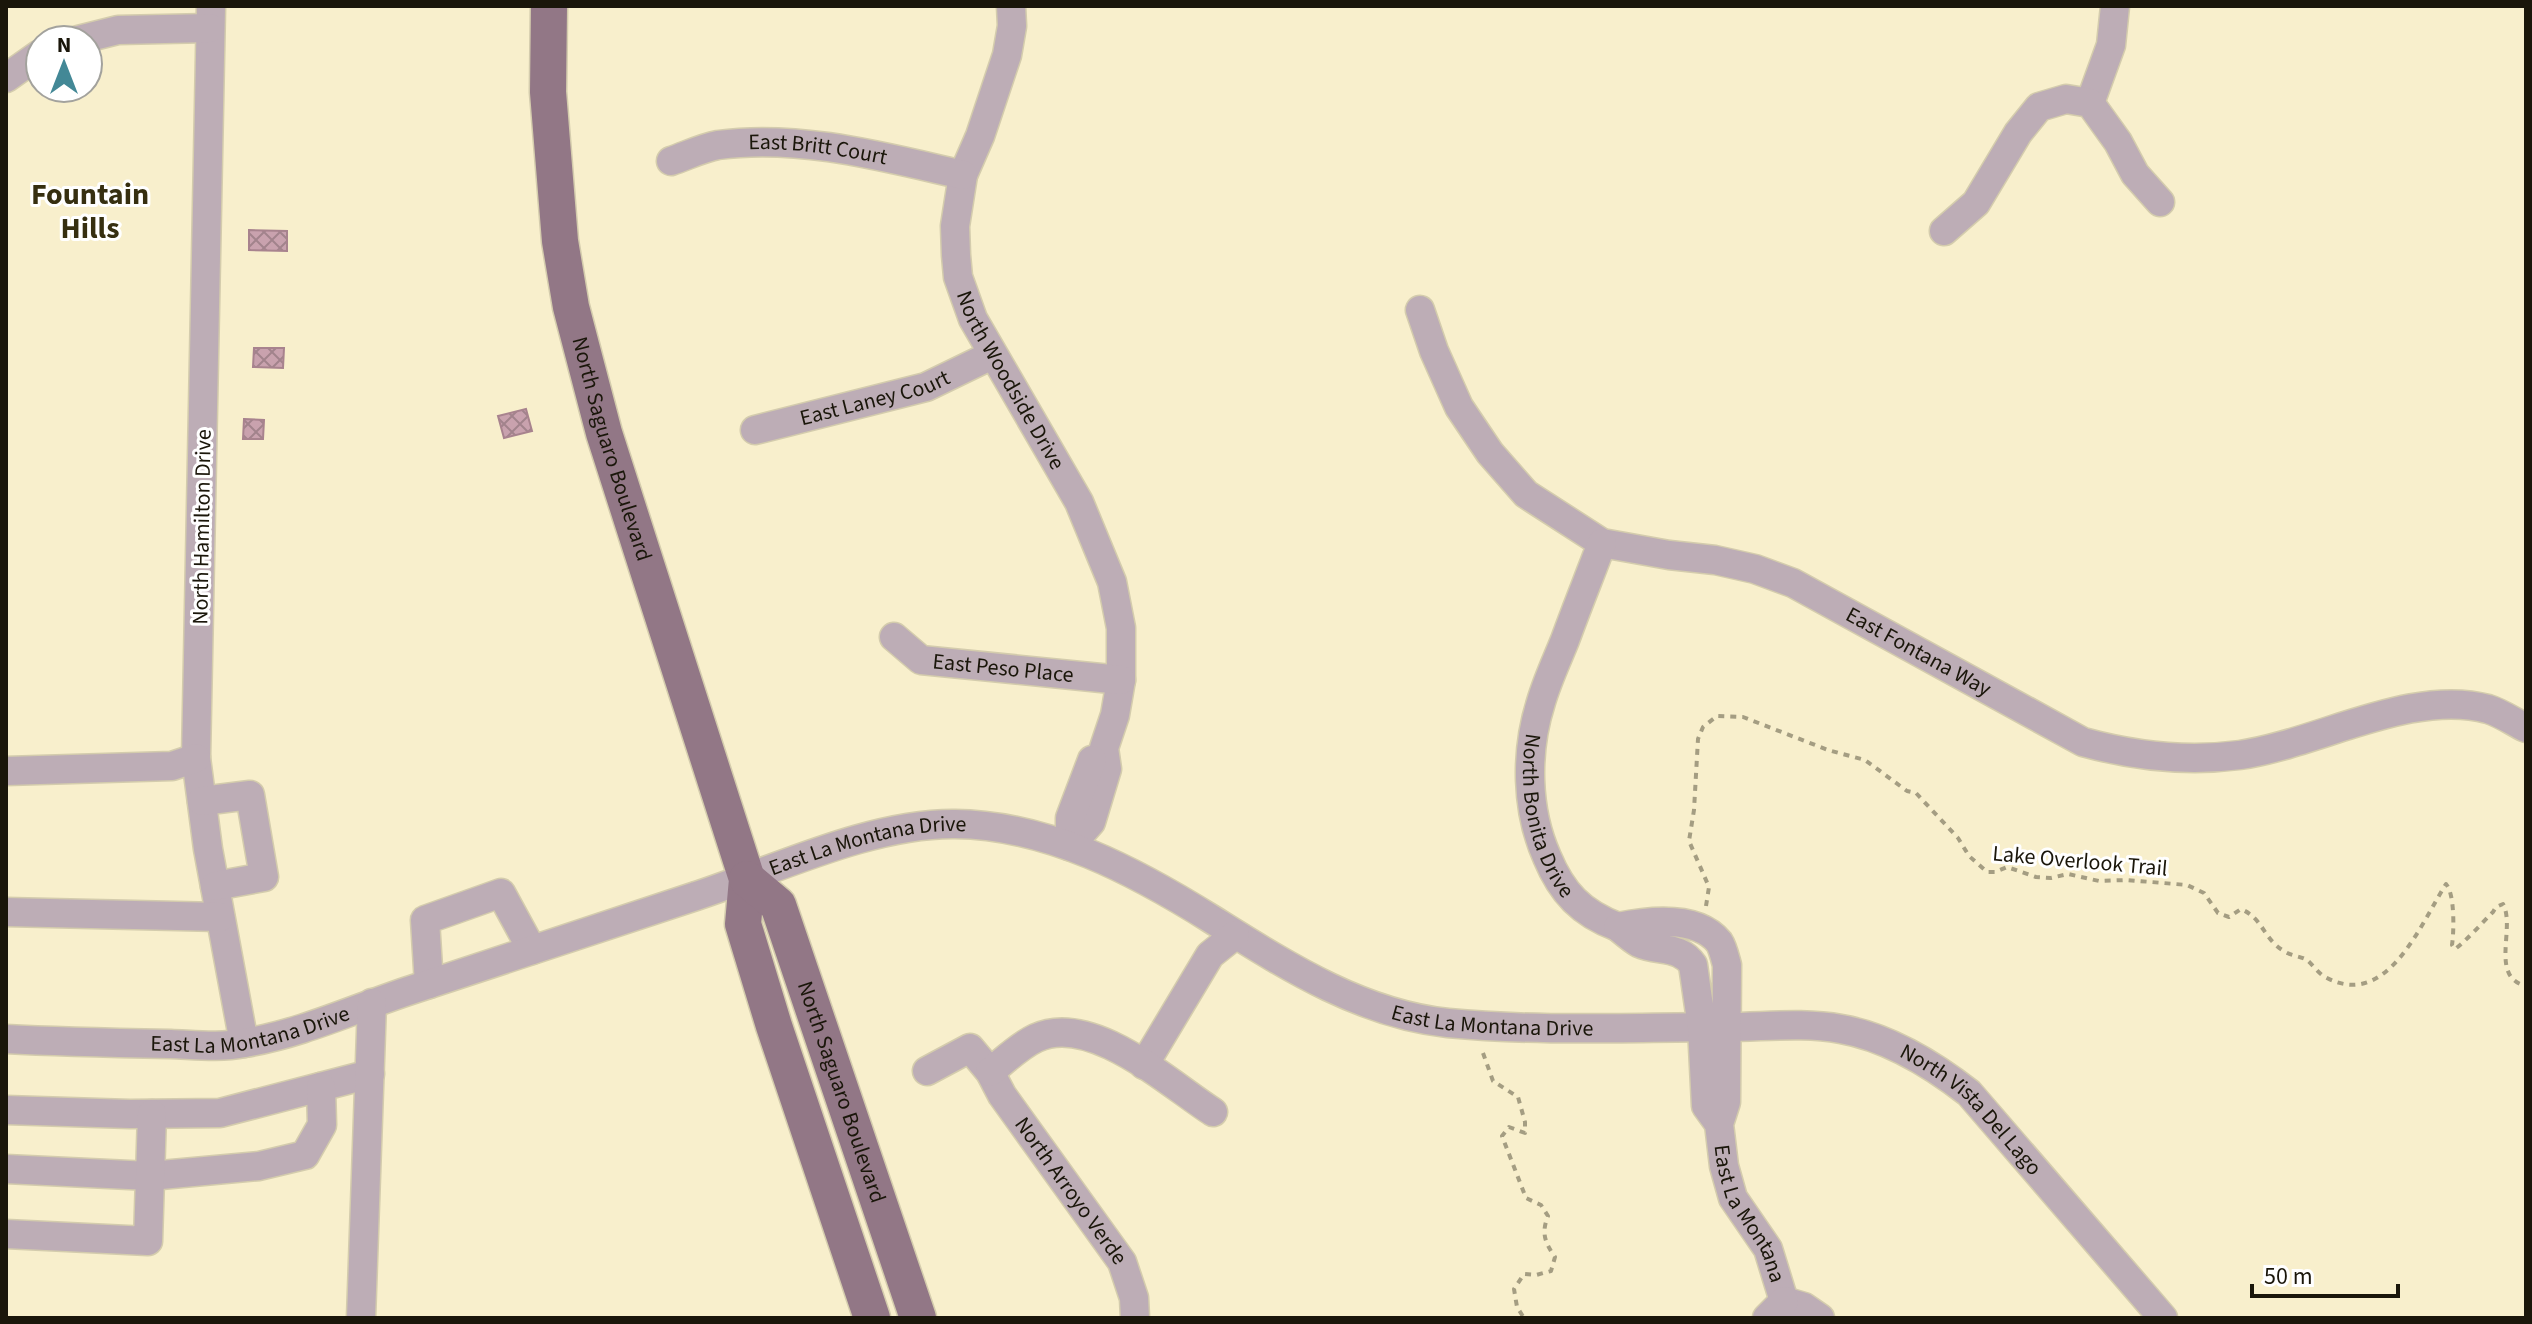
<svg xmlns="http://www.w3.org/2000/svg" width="2532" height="1324" font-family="'Source Sans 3',sans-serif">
  <defs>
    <pattern id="building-cross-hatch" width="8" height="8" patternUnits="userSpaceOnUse" patternTransform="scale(2)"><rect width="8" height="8" fill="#c9a2ae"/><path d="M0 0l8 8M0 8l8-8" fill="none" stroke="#a2838c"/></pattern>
  </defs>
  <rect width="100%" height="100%" fill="#f8efcc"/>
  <!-- building -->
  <path fill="url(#building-cross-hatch)" stroke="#a8838e" stroke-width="2" d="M249,230L287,231V251L249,250Z
    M254,348H284L283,368L253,367Z
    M526,409L532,431L504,438L498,416Z
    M244,419L264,420L263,439H243Z"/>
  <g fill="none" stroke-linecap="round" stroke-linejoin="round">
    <!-- minor casing -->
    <g stroke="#d4ccad" stroke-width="31">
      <g id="minor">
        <path d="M211,6L196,758L208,849L244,1043"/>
        <path id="s1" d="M1011,6L1012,26L1007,55L980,136L963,175L955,226L956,255L958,277L973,319L1079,502L1112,582L1121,628V680L1115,715L1104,748L1107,769L1091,822L1070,846"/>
        <path d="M78,40L118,30L210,28"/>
        <path d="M6,78L40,54"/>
        <path d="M2090,103L2111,45L2115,6"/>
        <path id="s2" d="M671,161C686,156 702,148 718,145C800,134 884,157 963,175"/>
        <path d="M1944,231L1976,203L2018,133L2039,107L2066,99L2090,103L2118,142L2135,174L2160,202"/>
        <path id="s3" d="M1420,310L1434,351L1459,407L1490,453L1526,494L1602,543L1669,555L1715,560L1755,569L1793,583L2083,742C2134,756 2187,762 2240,755C2317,744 2412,688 2488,709C2501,713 2514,722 2526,728"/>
        <path id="s4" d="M755,430L926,387L992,355"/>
        <path id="s5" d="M1602,543C1590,575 1577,607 1565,640C1557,660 1547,681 1541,702C1525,752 1526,810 1547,857C1562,893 1581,913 1618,927"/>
        <path id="s6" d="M894,637L921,660L1121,680"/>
        <path d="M6,771L172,766L196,758"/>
        <path d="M202,801L250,795L264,877L215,886"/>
        <path d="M1070,846V818L1092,760"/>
        <path d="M6,912L220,917"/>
        <path d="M429,984L425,920L501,893L532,950"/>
        <path id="s7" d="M6,1039C61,1042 116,1043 171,1044C196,1045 220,1048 244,1043C301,1034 356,1008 411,990C506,958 601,927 696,896C775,870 871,823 955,824C1048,825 1135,871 1213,920C1285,965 1361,1014 1448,1023C1541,1032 1634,1027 1727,1027C1765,1027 1803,1022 1841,1029C1887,1037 1933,1065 1969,1093L2163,1318"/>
        <path d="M1144,1065L1210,955L1235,935"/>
        <path id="s8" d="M927,1071L970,1048L990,1072L1002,1095L1122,1262L1134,1298L1135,1318"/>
        <path d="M990,1072C1004,1061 1019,1046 1036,1038C1091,1012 1168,1083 1213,1112"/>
        <path d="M6,1110L130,1114L220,1113L370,1074"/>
        <path id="s9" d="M1719,1124L1706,1106L1702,1027L1693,965C1680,945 1659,952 1639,943C1632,939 1624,932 1618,927C1647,921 1697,915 1719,942C1723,948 1725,958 1727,965L1726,1102L1719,1124L1724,1166L1733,1198L1768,1249L1784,1301"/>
        <path d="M6,1169L150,1176L259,1166L305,1155L322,1125L321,1087"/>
        <path d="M6,1234L148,1241L152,1114"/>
        <path d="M1784,1301L1804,1307L1820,1318"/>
        <path d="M361,1318L372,1003"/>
        <path d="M1767,1318L1784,1301"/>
      </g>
    </g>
    <!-- major casing -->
    <g stroke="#d4ccad" stroke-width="39">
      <g id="major">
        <path id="s10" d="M549,6L548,92L560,241L571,307L604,433L747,879L743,924L774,1026L872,1318"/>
        <path id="s11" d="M747,879L778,905L918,1318"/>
      </g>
    </g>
    <!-- path -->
    <path stroke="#a49d82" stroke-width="4" stroke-dasharray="6 6" stroke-linecap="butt" d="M1706,906L1709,887L1689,841L1694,810L1698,739L1703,727L1717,716L1743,717L1828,750L1865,760L1907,791L1916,793L1958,838L1969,856L1987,872H1995L2007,867L2036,877L2051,878L2068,874L2099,881L2127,880L2187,885L2204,893L2218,913L2229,917L2241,909C2264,919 2263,939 2284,951C2291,956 2300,956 2307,960C2313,965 2318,973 2325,977C2387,1011 2420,925 2446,884C2455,894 2454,932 2452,945L2455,949C2466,941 2482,923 2493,912L2496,907L2503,904C2516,928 2489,977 2526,986
      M1483,1053L1493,1081L1518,1097L1525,1122V1133L1509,1127L1502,1136L1526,1198L1541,1205L1548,1216C1541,1233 1545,1243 1555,1257L1551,1271L1536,1275L1524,1274L1514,1289L1517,1307L1524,1318"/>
    <!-- minor -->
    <use href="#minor" stroke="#bdadb6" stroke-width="28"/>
    <!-- major -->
    <use href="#major" stroke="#927786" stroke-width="36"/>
  </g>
  <g text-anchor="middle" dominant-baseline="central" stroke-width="6" stroke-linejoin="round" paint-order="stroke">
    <!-- street labels -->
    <g font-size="22" fill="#1a160a" stroke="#fff">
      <text stroke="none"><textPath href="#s2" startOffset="150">East Britt Court</textPath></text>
      <text stroke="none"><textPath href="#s1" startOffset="396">North Woodside Drive</textPath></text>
      <text stroke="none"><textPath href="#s4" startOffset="124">East Laney Court</textPath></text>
      <text stroke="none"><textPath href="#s10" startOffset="450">North Saguaro Boulevard</textPath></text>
      <text transform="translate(202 527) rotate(-89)">North Hamilton Drive</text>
      <text stroke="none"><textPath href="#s3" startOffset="644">East Fontana Way</textPath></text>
      <text stroke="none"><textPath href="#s6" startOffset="118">East Peso Place</textPath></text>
      <text stroke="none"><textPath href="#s5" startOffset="288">North Bonita Drive</textPath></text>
      <text stroke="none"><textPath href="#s7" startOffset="894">East La Montana Drive</textPath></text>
      <text transform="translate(2080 861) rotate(5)">Lake Overlook Trail</text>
      <text stroke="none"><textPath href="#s7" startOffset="1566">East La Montana Drive</textPath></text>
      <text stroke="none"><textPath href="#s7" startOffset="246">East La Montana Drive</textPath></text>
      <text stroke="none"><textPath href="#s11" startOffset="238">North Saguaro Boulevard</textPath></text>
      <text stroke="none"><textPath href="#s7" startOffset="2072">North Vista Del Lago</textPath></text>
      <text stroke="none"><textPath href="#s8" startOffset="224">North Arroyo Verde</textPath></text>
      <text stroke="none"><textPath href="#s9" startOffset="638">East La Montana</textPath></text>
    </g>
    <!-- district labels -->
    <g font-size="30" font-weight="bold" fill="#362f10" stroke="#fff">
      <text x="90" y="194">Fountain<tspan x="90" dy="34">Hills</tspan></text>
    </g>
  </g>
  <!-- border -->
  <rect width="2532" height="1324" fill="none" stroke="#1a160a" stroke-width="16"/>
  <!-- north arrow -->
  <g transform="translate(64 64)"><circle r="38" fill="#ffffff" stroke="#a3a29d" stroke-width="2"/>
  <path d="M0-6L14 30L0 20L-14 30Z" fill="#438896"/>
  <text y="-12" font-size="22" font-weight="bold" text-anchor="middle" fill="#1a160a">N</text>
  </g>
  <!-- scale -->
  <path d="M2252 1284v12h146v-12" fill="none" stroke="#1a160a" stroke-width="4"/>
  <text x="2264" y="1284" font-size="24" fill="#1a160a" stroke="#ffffff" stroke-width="6" paint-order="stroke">50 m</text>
</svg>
